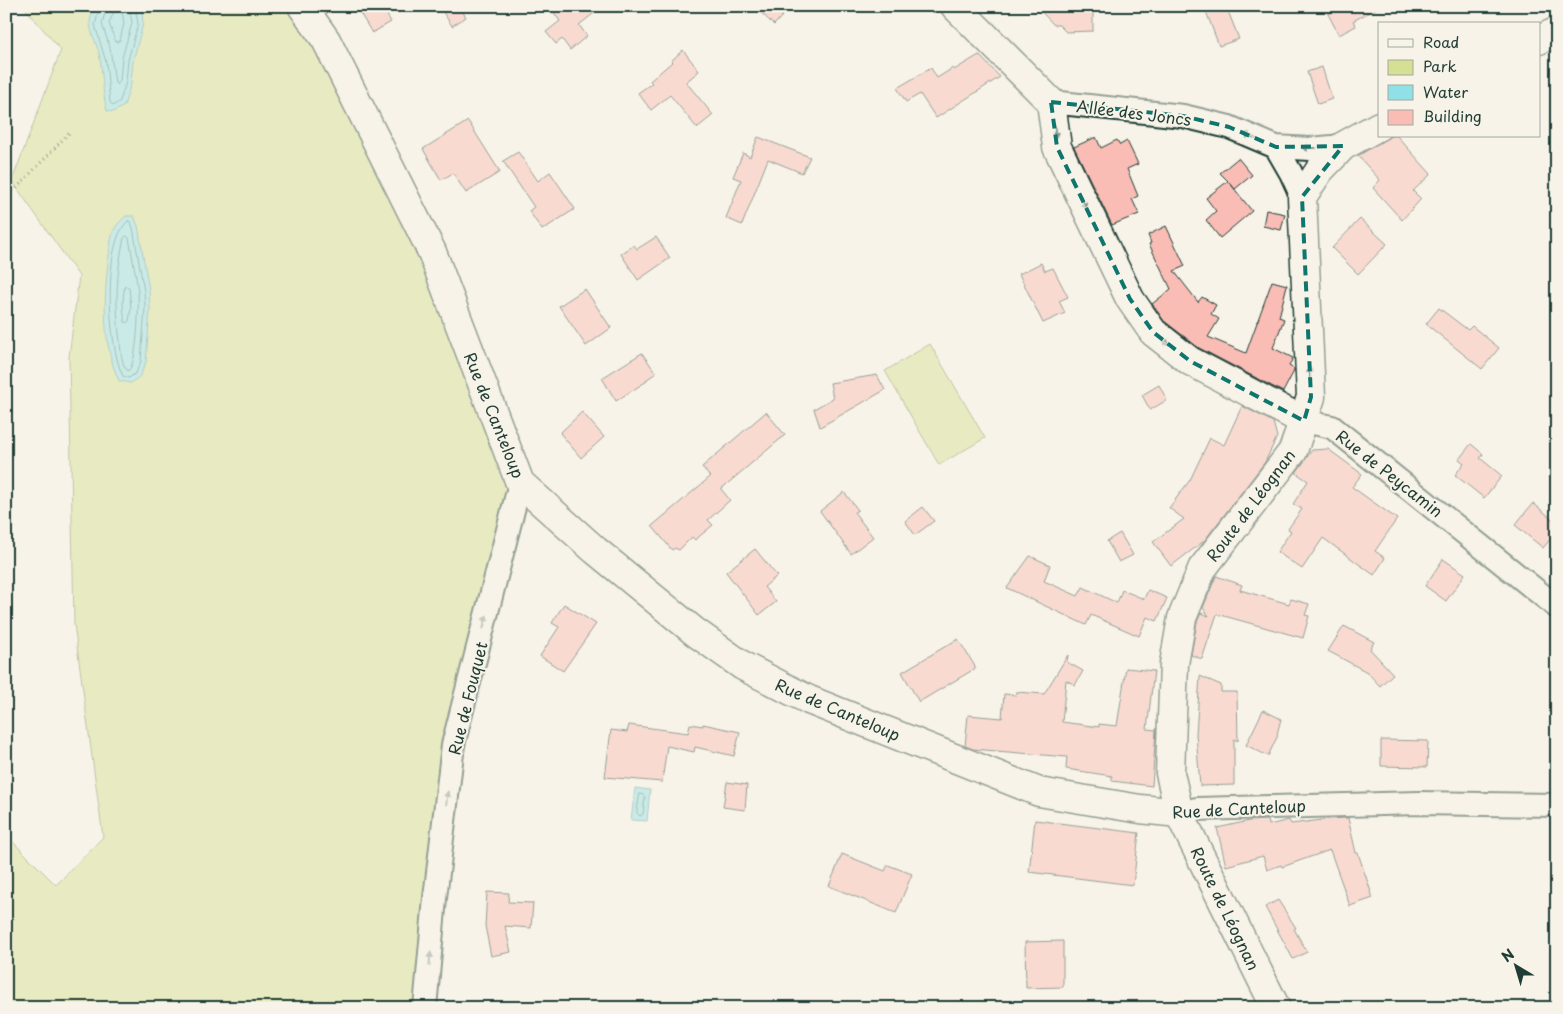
<svg xmlns="http://www.w3.org/2000/svg" width="1563" height="1014" font-family="'Playpen Sans',sans-serif">
  <rect width="100%" height="100%" fill="#f7f3e8"/>
  <filter id="ink" filterUnits="userSpaceOnUse"><feTurbulence type="fractalNoise" baseFrequency=".02" numOctaves="2"/><feDisplacementMap in="SourceGraphic" scale="10" xChannelSelector="R" yChannelSelector="G"/><feConvolveMatrix kernelMatrix="1 2 1 2 8 2 1 2 1" color-interpolation-filters="sRGB"/></filter>
  <g filter="url(#ink)">
    <!-- green -->
    <path fill="#d5e092" stroke="#7a8e63" d="M23,6H302L326,40L520,483L453,745L425,1008H6V835L56,885L103,837L74,624L69,357L79,276L12,181L61,50Z
      M930,344L985,438L939,465L885,371Z"/>
    <!-- water -->
    <path fill="#90e1e7" stroke="#639f9f" d="M97,6H139L142,10L143,24L133,61L131,83L124,106L113,112L107,111C102,92 103,72 99,53C97,44 91,34 90,24C90,17 93,11 97,6Z
      M126,216H134L138,226L149,290L150,309L146,362L140,376L131,383L119,381C102,344 104,301 108,262C110,251 110,237 115,228C118,223 122,220 126,216Z
      M635,788L650,790L647,821L631,820Z"/>
    <g fill="none" stroke-linecap="round" stroke-linejoin="round">
      <!-- shore -->
      <path stroke="#4c7f7c" stroke-width="1" d="M100,6L95,25L106,62L110,102L113,106L120,101L126,82L128,60L138,24L135,6
        M107,6L102,24L110,48L115,83L117,85L120,81L122,58L132,23L129,6
        M114,6L113,14L109,23L115,41L117,42L120,40L124,23L121,6
        M128,221L131,222L133,228L144,291L145,308L141,361L136,373L129,378L123,376C108,348 102,241 128,221Z
        M127,236L129,238C132,256 136,274 138,292C139,306 138,363 128,371C121,365 121,351 120,342C115,307 116,273 124,238Z
        M125,286L129,287L131,308L129,321L127,323L125,322C123,310 122,297 125,286Z
        M640,794L643,795L645,797L643,814L640,816L637,813Z"/>
    </g>
    <!-- building -->
    <path fill="#f9bdb5" stroke="#1f3d34" d="M373,6H382L391,22L372,33L360,13Z
      M452,6H459L466,17L452,26L443,12Z
      M549,6H603L579,25L587,36L570,50L562,39L556,44L546,32L560,21Z
      M754,6H791L774,25Z
      M1036,6H1075V8H1093V31L1066,32L1059,25H1054Z
      M1204,6H1226L1239,39L1219,46Z
      M1344,6H1381L1353,21L1356,26L1339,35L1328,14Z
      M683,50L699,71L686,82L713,115L697,128L670,95L651,110L638,93L652,83L650,81L672,62L671,61Z
      M979,55L1000,77L936,118L920,94L906,102L897,88L931,68L937,78L953,68L954,70Z
      M1322,67L1332,99L1318,104L1307,72Z
      M468,121L500,172L466,193L453,173L441,180L423,149Z
      M1390,136H1397L1431,174L1413,191L1421,199L1402,220L1373,188L1380,180L1358,156Z
      M758,137L810,157L802,173L768,159L742,225L726,218L741,180L733,177L743,153L750,157Z
      M1096,137L1101,148L1117,140L1120,145L1127,141L1138,164L1127,169L1138,196L1132,199L1139,214L1112,225L1074,147Z
      M518,152L538,181L550,172L575,209L542,230L529,211L534,207L503,161Z
      M1238,158L1252,175L1235,189L1229,182L1252,211L1220,238L1206,220L1216,211L1206,198L1228,181L1220,173Z
      M1266,210L1285,214L1281,230L1263,226Z
      M1360,219L1387,244L1358,274L1332,248Z
      M1166,226L1185,266L1174,271L1198,302L1202,297L1216,305L1211,314L1219,319L1208,337L1246,353L1272,281L1287,285L1279,317L1284,319L1273,348L1293,358L1289,366L1294,369V371L1283,392L1199,348L1164,321L1152,304L1171,289L1149,244L1151,243L1148,235Z
      M656,237L670,258L638,280L621,254L634,245L637,249Z
      M1041,263L1045,271L1053,268L1068,297L1059,301L1065,313L1043,323L1019,274Z
      M585,289L611,328L586,346L559,306Z
      M1439,308L1468,330L1472,326L1499,348L1482,369L1426,324Z
      M642,353L656,373L646,380L647,381L616,401L602,378Z
      M877,375L885,390L820,427L814,409L833,398L830,383Z
      M1159,385L1167,400L1150,410L1142,395Z
      M1242,406L1273,422L1277,437L1265,462L1204,541L1171,566L1153,542L1184,519L1169,508L1190,480L1210,438L1224,445Z
      M582,412L604,437L581,458L560,433Z
      M766,412L785,435L721,489L730,500L708,520L713,525L695,540L692,537L679,550L675,548L672,550L652,526L710,477L702,467Z
      M1471,444L1483,454L1480,458L1502,476L1484,498L1455,475L1464,463L1459,459Z
      M1328,449L1362,474L1352,487L1397,519L1375,551L1385,558L1374,575L1323,538L1302,569L1277,552L1291,531L1288,529L1302,509L1293,504L1308,481L1296,473L1312,450Z
      M844,492L858,510L854,512L873,537L851,554L820,511Z
      M1533,503L1557,523V531L1543,548L1515,525Z
      M923,507L934,521L915,535L905,521Z
      M1120,533L1133,555L1119,562L1107,541Z
      M755,549L777,576L764,587L776,602L759,615L726,572Z
      M1030,556L1050,565L1044,581L1078,596L1083,587L1117,603L1122,590L1144,599L1148,590L1167,598L1157,621L1147,617L1139,636L1091,615L1086,625L1007,588Z
      M1443,559L1465,574L1446,601L1425,586Z
      M1216,576L1242,585L1240,590L1289,604L1291,599L1309,604L1305,615L1309,616L1303,638L1217,614L1202,659L1191,655L1197,622L1201,613L1209,616L1203,608Z
      M564,604L596,624L563,671L540,656L559,627L552,623Z
      M1344,626L1374,642L1370,649L1393,674L1380,686L1367,672L1328,651Z
      M958,639L976,668L919,702L902,672Z
      M1068,655L1067,662L1083,671L1075,685L1066,680L1062,722L1099,727V724L1117,726L1126,668L1154,671L1147,729L1156,730L1152,786L1112,781V776L1066,769L1067,757L973,749L965,746L968,715L1002,718L1004,694L1016,695V692L1044,694Z
      M1200,676L1221,685V692H1237L1238,741L1234,739V785L1200,786L1196,734Z
      M1263,710L1281,719L1277,734L1278,735L1268,756L1246,745Z
      M690,724L703,726V724L740,732L734,756L695,747L694,752L667,746L662,782L605,777L611,730L627,732L629,725L688,733Z
      M1381,740L1428,741L1427,767L1381,766Z
      M727,782L747,785L745,810L723,807Z
      M1348,818L1356,853H1358L1373,898L1350,906L1330,850L1282,867L1281,865L1267,870L1263,856L1226,866L1217,828L1249,821L1268,820L1269,825L1289,820L1291,824L1329,819Z
      M1035,820L1139,833L1133,885L1029,872Z
      M842,854L885,871L888,865L912,874L896,913L829,886Z
      M487,892L509,893L508,902L533,903L531,928L505,926L511,952L491,956L485,926Z
      M1278,900L1296,928L1294,929L1307,952L1293,959L1265,907Z
      M1063,941V987L1026,988L1025,942Z"/>
    <g fill="none" stroke-linecap="round" stroke-linejoin="round">
      <!-- minor casing -->
      <g stroke="#1f3d34" stroke-width="26">
        <path id="minor" d="M1051,102L1183,116L1229,127L1276,147L1291,173L1302,197
          M1276,147L1310,149L1343,146
          M1304,421L1332,427L1557,607
          M1179,813L1197,809L1418,803L1557,805
          M425,1008L435,898L453,745L520,483"/>
      </g>
      <!-- tertiary casing -->
      <g stroke="#1f3d34" stroke-width="31">
        <path id="tertiary" d="M302,6L326,40L432,252L520,483L595,550L695,632L743,666L809,700L1039,792L1140,809L1179,813
          M955,6L1051,102L1057,147L1130,299L1153,332L1190,361L1304,421
          M1539,40L1557,31
          M1276,1008L1179,813L1170,773L1174,664L1182,618L1202,569L1293,451L1311,397L1302,197L1319,171L1343,146L1379,126"/>
      </g>
      <!-- path -->
      <path stroke="#1f3d34" stroke-width="3" stroke-dasharray="1 4" stroke-linecap="butt" d="M6,199L70,132"/>
      <!-- minor -->
      <use href="#minor" stroke="#f7f3e8" stroke-width="22"/>
      <!-- tertiary -->
      <use href="#tertiary" stroke="#f7f3e8" stroke-width="28"/>
    </g>
    <!-- one-way arrows -->
    <defs><path id="oneway-solid" d="M-6-.8H1V-3.2L6.5 0L1 3.2V.8H-6Z" transform="scale(1.25)"/></defs>
    <g fill="#8b988e">
      <use href="#oneway-solid" transform="translate(1055 131) rotate(83)"/>
      <use href="#oneway-solid" transform="translate(1250 136) rotate(-157)"/>
      <use href="#oneway-solid" transform="translate(1309 148) rotate(180)"/>
      <use href="#oneway-solid" transform="translate(1083 202) rotate(64)"/>
      <use href="#oneway-solid" transform="translate(1164 341) rotate(39)"/>
      <use href="#oneway-solid" transform="translate(1310 374) rotate(-93)"/>
      <use href="#oneway-solid" transform="translate(485 622) rotate(-75)"/>
      <use href="#oneway-solid" transform="translate(447 798) rotate(-83)"/>
      <use href="#oneway-solid" transform="translate(430 959) rotate(-85)"/>
    </g>
  </g>
  <!-- marked area -->
  <path d="M0 0H1563V1014H0ZM1051,102L1183,116L1229,127L1276,147L1343,146L1302,197L1311,397L1304,421L1190,361L1153,332L1130,299L1057,147Z" fill="#f7f3e8" fill-opacity=".55" fill-rule="evenodd"/>
  <path fill="none" stroke="#0f766e" stroke-width="4" stroke-dasharray="10 6" stroke-linejoin="round" d="M1051,102L1183,116L1229,127L1276,147L1343,146L1302,197L1311,397L1304,421L1190,361L1153,332L1130,299L1057,147Z"/>
  <g text-anchor="middle" dominant-baseline="central" stroke-width="4" stroke-linejoin="round" paint-order="stroke">
    <!-- street labels -->
    <g font-size="16" fill="#1f3d34" stroke="#f7f3e8">
      <text transform="translate(1134 112) rotate(7)">Allée des Joncs</text>
      <text transform="translate(495 415) rotate(68)">Rue de Canteloup</text>
      <text transform="translate(1390 473) rotate(38)">Rue de Peycamin</text>
      <text transform="translate(1250 505) rotate(-53)">Route de Léognan</text>
      <text transform="translate(467 698) rotate(-76)">Rue de Fouquet</text>
      <text transform="translate(838 709) rotate(23)">Rue de Canteloup</text>
      <text transform="translate(1239 808) rotate(-3)">Rue de Canteloup</text>
      <text transform="translate(1226 908) rotate(64)">Route de Léognan</text>
    </g>
  </g>
  <!-- margin -->
  <rect width="1563" height="1014" fill="none" stroke="#f7f3e8" stroke-width="25"/>
  <rect x="12" y="12" width="1538" height="989" fill="none" stroke="#1f3d34" stroke-width="2" filter="url(#ink)"/>
  <!-- legend -->
  <rect x="1378" y="22" width="162" height="115" fill="#f7f3e8" stroke="#a1aaa0"/>
  <rect x="1388" y="39" width="25" height="8" fill="#f7f3e8" stroke="#a1aaa0"/>
  <text x="1423" y="48" font-size="15" fill="#1f3d34">Road</text>
  <rect x="1388" y="60" width="25" height="15" fill="#d5e092" stroke="#a1aaa0"/>
  <text x="1423" y="72" font-size="15" fill="#1f3d34">Park</text>
  <rect x="1388" y="85" width="25" height="15" fill="#90e1e7" stroke="#a1aaa0"/>
  <text x="1423" y="98" font-size="15" fill="#1f3d34">Water</text>
  <rect x="1388" y="110" width="25" height="15" fill="#f9bdb5" stroke="#a1aaa0"/>
  <text x="1423" y="122" font-size="15" fill="#1f3d34">Building</text>
  <!-- north arrow -->
  <g transform="translate(1516 966) rotate(322)" stroke="#f7f3e8" stroke-width="4" paint-order="stroke">
  <path d="M0-4L9 19L0 12L-9 19Z" fill="#1f3d34"/>
  <text y="-8" font-size="14" font-weight="bold" text-anchor="middle" fill="#1f3d34">N</text>
  </g>
</svg>
